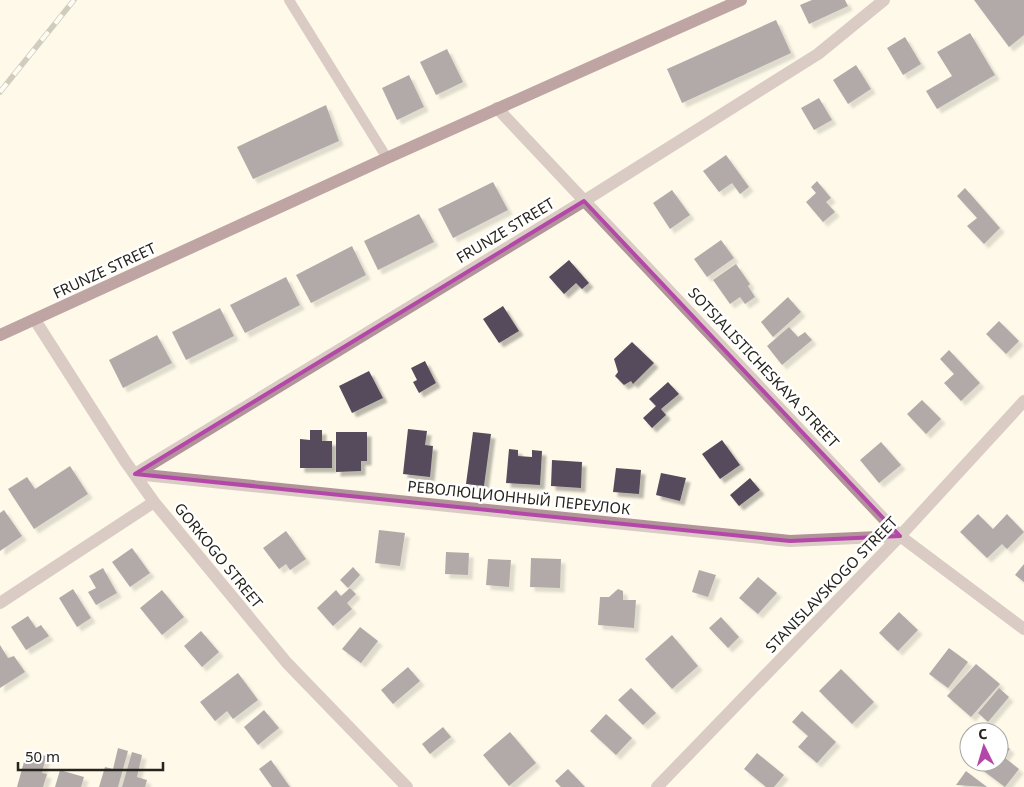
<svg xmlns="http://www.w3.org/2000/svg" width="1024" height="787" font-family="'Noto Sans',sans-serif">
  <defs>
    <filter id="shadow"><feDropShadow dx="4.5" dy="4.5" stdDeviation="1" flood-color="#0004"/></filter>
  </defs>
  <rect width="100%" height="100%" fill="#fef9e9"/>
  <!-- building -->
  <path fill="#564c5b" filter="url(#shadow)" d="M812,0H845L848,6L809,24L800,5Z
    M974,0H1024V35L1009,47Z
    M776,20L791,53L682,103L667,69Z
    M970,33L995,75L937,109L926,91L952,76L937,52Z
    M905,37L921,64L903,75L887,48Z
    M447,49L463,82L436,95L420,62Z
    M856,65L871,89L848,104L833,80Z
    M409,75L424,107L397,120L382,88Z
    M819,98L832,120L814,130L801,108Z
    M326,105L339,141L253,179L237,147Z
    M726,155L749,187L740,194L732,183L719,192L703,171Z
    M817,181L831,198L826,202L835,212L823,222L806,202L816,193L811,187Z
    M493,182L508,210L453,238L438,209Z
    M965,188L1000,228L984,244L967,226L977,218L957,196Z
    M672,190L690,215L670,229L653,203Z
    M419,214L434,242L378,270L364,241Z
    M721,240L734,258L707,277L694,259Z
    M352,246L366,275L311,303L296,275Z
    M569,260L589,283L582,289L576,283L564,294L549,277Z
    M736,264L750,284L748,286L755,297L745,304L740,297L730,304L713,280Z
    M286,277L300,305L245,333L230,305Z
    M788,297L801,312L773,337L761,322Z
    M503,306L519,331L499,343L483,319Z
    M220,308L234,336L186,360L172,332Z
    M999,321L1019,341L1006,354L986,334Z
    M789,327L798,337L805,332L812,340L782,365L767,346Z
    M157,335L172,363L123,388L109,360Z
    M632,342L654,363L633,384L631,381L624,385L615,376L618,372L614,359Z
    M949,350L980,383L961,401L944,383L954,374L940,359Z
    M425,361L436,383L419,393L413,382L417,380L411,368Z
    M369,371L383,398L352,413L339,386Z
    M668,382L679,394L661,409L666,415L652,428L643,418L656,406L649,399Z
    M922,400L941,419L926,434L907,414Z
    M408,429L427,431L425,445L433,446L430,477L403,474Z
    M310,430H322V441H332V468H300V439L310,440Z
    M336,432H367V461H361V471L336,472Z
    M473,432L491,434L484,486L466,484Z
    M722,440L740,465L720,479L702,454Z
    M881,442L901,465L879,483L860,460Z
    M509,449L518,450V456L532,457V450L542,451L540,485L506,483Z
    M552,460L582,462L581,488L551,486Z
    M70,466L88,494L34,529L8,489L27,477L35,489Z
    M616,468L641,470L639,494L613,492Z
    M661,473L686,478L680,501L656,495Z
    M750,478L760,490L739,506L730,495Z
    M4,510L22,536L0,551V513Z
    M978,514L993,529L1007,514L1024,532L1007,549L1002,544L987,558L960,532Z
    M379,530L405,533L400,566L375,563Z
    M286,531L306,559L290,570L286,564L279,569L263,548Z
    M132,548L150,573L130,587L112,562Z
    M446,552L469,553L468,575L445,574Z
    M531,558L561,559L560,588L530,587Z
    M488,559L511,560L509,587L486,585Z
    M1024,564V582L1015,575Z
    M353,567L360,575L348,588L340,580Z
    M103,568L117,593L96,605L88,592L96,588L89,576Z
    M699,570L716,575L708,597L692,592Z
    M758,577L777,593L758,614L739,598Z
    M350,588L356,594L347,603L352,609L333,626L317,608L336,590L341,596Z
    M73,589L91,618L77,627L59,598Z
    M618,589L623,591V600H636L634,628L598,625L600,597H609Z
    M162,590L184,617L162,635L140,608Z
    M899,612L918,630L898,651L879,633Z
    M28,616L36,628L41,625L49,636L26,650L11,627Z
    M721,617L739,637L728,648L709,628Z
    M360,627L378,641L361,663L342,649Z
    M201,631L219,652L202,667L184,646Z
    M672,635L698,666L672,689L645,659Z
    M0,645L8,658L14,656L25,672L0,688Z
    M949,648L968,662L948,688L929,674Z
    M976,664L1000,684L971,717L947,696Z
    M408,667L420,681L393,704L381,690Z
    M841,669L874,702L852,724L819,691Z
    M238,673L258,700L233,719L227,711L215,721L200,702Z
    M631,688L656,713L643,725L618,700Z
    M999,688L1009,697L988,722L978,713Z
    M264,710L279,728L258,745L244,727Z
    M802,711L836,742L817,763L798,747L808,736L792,722Z
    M606,714L632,738L616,755L590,731Z
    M443,727L451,737L430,754L422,744Z
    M510,732L536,763L509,786L483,755Z
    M999,740L1010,749L1004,757L1019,769L1005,787L977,766L980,762H999Z
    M118,748L128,751L118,787H99L105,767L113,769Z
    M27,751L46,756L42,773L47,774L43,787H17Z
    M132,752L142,755L137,777L147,780L145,787H122Z
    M757,753L784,775L774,787H766L744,769Z
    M271,760L290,787H272L259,769Z
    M568,769L585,787H561L555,781Z
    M60,770L84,777L81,787H55Z
    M966,771L987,787L956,785Z"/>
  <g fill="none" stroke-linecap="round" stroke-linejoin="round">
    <!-- service -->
    <path stroke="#b1939a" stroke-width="10" d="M289,0L387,158"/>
    <!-- minor -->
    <path stroke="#b1939a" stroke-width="12" d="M497,108L900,536L1024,629
      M35,320L125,461L154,502L287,663L407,787
      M135,474L584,201L818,54L884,0
      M135,474L790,541L900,536
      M0,603L154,502
      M657,787L900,536L1024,401"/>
    <!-- primary -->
    <path stroke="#723f4e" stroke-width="12" d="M0,335L387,158L741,0"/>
    <!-- rail casing -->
    <g stroke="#9a968a" stroke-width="5.5">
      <path id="rail" d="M0,92L74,0"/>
    </g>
    <!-- rail -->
    <use href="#rail" stroke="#fff" stroke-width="4" stroke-dasharray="11" stroke-linecap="butt"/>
  </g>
  <!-- marked area -->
  <path d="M0 0H1024V787H0ZM584,201L900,536L790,541L135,474Z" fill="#fef9e9" fill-opacity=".55" fill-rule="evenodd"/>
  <path fill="none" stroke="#b448a8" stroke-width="4" stroke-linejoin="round" d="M584,201L900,536L790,541L135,474Z"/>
  <g text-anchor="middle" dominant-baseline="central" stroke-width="5" stroke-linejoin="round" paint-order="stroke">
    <!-- street labels -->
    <g font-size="15" fill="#26241c" stroke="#fff">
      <text transform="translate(505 230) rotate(-31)">FRUNZE STREET</text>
      <text transform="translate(104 270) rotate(-25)">FRUNZE STREET</text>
      <text transform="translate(764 367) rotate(47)">SOTSIALISTICHESKAYA STREET</text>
      <text transform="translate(519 497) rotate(6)">РЕВОЛЮЦИОННЫЙ ПЕРЕУЛОК</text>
      <text transform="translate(219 555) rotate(51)">GORKOGO STREET</text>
      <text transform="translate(831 584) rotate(-46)">STANISLAVSKOGO STREET</text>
    </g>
  </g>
  <!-- north arrow -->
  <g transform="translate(984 747) rotate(355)"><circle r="24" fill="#ffffff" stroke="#a8a7a4"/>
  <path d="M0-4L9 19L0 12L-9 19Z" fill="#b448a8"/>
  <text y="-8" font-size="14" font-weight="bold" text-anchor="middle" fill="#26241c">С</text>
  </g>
  <!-- scale -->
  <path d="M18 762v8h145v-8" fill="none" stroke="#26241c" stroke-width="2.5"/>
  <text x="25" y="762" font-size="15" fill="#26241c" stroke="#ffffff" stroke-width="4" paint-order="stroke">50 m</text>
</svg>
